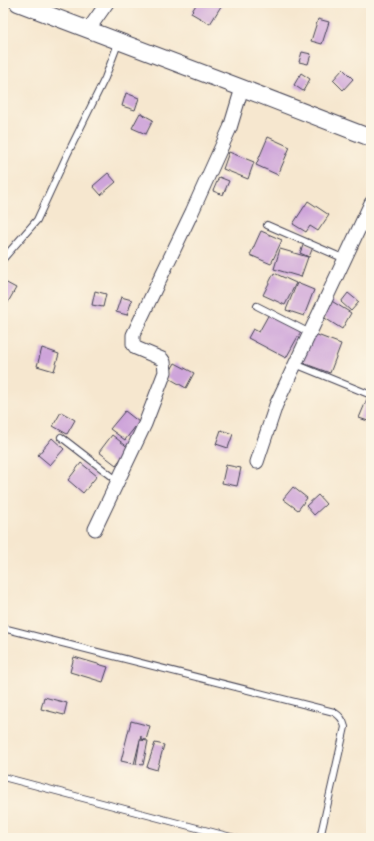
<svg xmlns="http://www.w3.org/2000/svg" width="374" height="841" font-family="Mynerve,sans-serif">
  <rect width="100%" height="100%" fill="#fcf5e5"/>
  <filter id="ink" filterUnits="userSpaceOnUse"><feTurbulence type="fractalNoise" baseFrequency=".025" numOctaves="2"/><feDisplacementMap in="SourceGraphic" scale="8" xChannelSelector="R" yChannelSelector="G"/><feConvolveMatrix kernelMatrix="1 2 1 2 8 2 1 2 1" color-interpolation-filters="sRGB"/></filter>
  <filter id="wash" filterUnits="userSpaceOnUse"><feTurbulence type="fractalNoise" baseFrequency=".012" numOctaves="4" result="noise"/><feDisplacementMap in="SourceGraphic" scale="16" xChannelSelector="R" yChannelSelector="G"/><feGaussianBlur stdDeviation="0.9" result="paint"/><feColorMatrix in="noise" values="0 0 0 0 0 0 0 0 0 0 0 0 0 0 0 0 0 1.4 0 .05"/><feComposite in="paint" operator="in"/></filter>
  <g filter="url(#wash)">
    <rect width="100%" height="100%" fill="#f6e7cf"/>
    <g id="blocks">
      <!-- building -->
      <path fill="#cea4da" d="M197,3H223L210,24L191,13Z
        M318,19L329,22L322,44L311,41Z
        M302,52L311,54L308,64L299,62Z
        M343,69L353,79L343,90L333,80Z
        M301,73L310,79L303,91L294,85Z
        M126,93L139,98L135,110L122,106Z
        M140,113L153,120L146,134L132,128Z
        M268,137L290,147L278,175L256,165Z
        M229,152L254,162L248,179L223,169Z
        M108,173L116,182L101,195L93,186Z
        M219,177L229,181L223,195L213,191Z
        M308,201L329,215L318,231L310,226L306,232L293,224Z
        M261,231L282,240L271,264L250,255Z
        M304,243L313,247L309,257L300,253Z
        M280,249L308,257L301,277L274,269Z
        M274,273L296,283L285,305L263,295Z
        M3,281L16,288L7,304L3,302Z
        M297,283L314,290L304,316L286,310Z
        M95,291L106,294L103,307L92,305Z
        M348,293L359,302L351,311L341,302Z
        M121,297L132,300L127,315L116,312Z
        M330,300L351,313L342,329L320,315Z
        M269,314L301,331L286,358L248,338L253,329L259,332Z
        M312,333L341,344L330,373L300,362Z
        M42,348L59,354L54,371L37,366Z
        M175,363L194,373L186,388L167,377Z
        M367,399L371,400V422L359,418Z
        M125,411L139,422L125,440L110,429Z
        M61,412L75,420L67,434L53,426Z
        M221,430L233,434L228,448L216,444Z
        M112,435L129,448L116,465L99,452Z
        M52,438L64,449L50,465L38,455Z
        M81,463L97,476L83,493L68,480Z
        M226,465L241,468L237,486L222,483Z
        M293,487L307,498L298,510L283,499Z
        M318,495L326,504L314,515L306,506Z
        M74,657L108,667L103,682L70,672Z
        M44,697L67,703L64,715L41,709Z
        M131,721L150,726L146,740L141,739V736L134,764L121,761Z
        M140,740L148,741L143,765L136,764Z
        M155,743L164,745L157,770L147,767Z"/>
    </g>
  </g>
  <g filter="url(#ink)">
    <use href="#blocks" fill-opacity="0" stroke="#424051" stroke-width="1"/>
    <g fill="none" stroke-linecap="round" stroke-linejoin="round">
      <!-- service casing -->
      <g stroke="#424051" stroke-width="8">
        <path id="service" d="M267,225L345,259
          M3,259L37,220L67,155L105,78L119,41
          M257,306L310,333
          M295,364L371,395
          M61,437L118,481
          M3,628L334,712C340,716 343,719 345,727L320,838
          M3,777L235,838"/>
      </g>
      <!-- minor casing -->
      <g stroke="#424051" stroke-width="15">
        <path id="minor" d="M88,30L107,3
          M257,462L276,405L371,203
          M95,529L145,424L165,372L164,362L162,359L136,348L133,344V335L192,212L230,128L242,88"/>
      </g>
      <!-- tertiary casing -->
      <g stroke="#424051" stroke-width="18">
        <path id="tertiary" d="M18,3L242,88L371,138"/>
      </g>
      <!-- service -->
      <use href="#service" stroke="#fff" stroke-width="6"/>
      <!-- minor -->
      <use href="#minor" stroke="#fff" stroke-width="13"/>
      <!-- tertiary -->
      <use href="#tertiary" stroke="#fff" stroke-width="16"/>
    </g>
  </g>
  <!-- margin -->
  <rect width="374" height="841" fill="none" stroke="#fcf5e5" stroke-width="16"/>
</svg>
